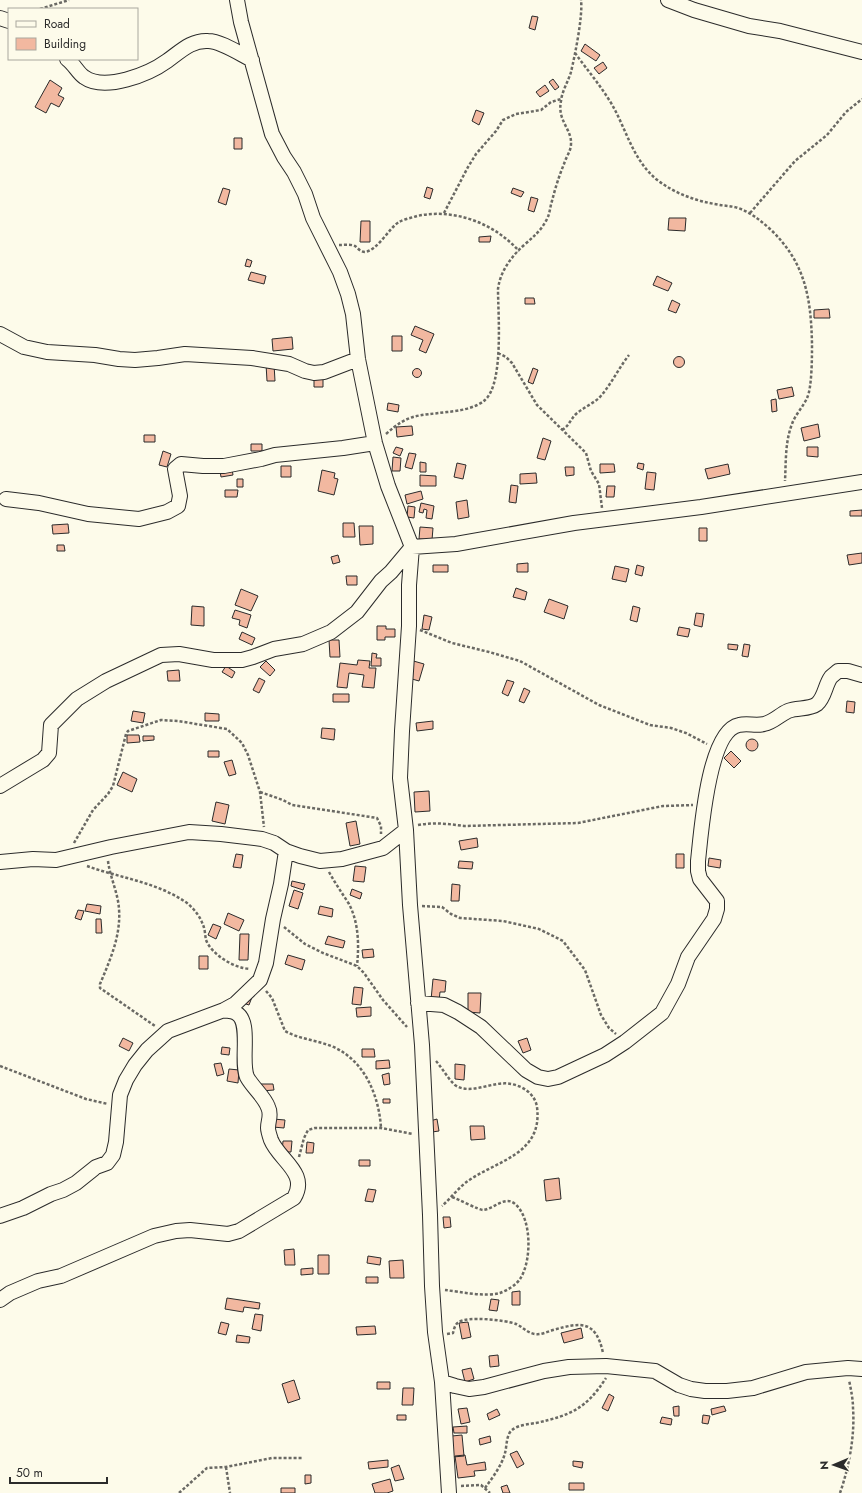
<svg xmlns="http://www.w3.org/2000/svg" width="862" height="1493" font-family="Jost,sans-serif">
  <rect width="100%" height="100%" fill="#fdfbea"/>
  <!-- building -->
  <path fill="#f2b8a0" stroke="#2b2b2b" d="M532,16L538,17L535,30L529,28Z
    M585,44L600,55L596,61L581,51Z
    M603,62L607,68L599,74L594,68Z
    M553,79L559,87L555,90L549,82Z
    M50,80L62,88L58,95L64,98L59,107L51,103L46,113L35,107Z
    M545,85L549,91L540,97L536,92Z
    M476,110L484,113L479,125L472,121Z
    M234,138H242V149H234Z
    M427,187L433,189L430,199L424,197Z
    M223,188L230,190L226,205L218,202Z
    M513,188L524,192L521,197L511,193Z
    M531,197L538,199L534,212L528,210Z
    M669,218H686L685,231L668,230Z
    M361,221H370V242H360Z
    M491,236L490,242H479V237Z
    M247,259L252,261L250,267L245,266Z
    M251,272L266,276L264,284L248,280Z
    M657,276L672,283L668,291L653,285Z
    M525,298H534L535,304H525Z
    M672,300L680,304L676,313L668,310Z
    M829,309L830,318H814V310Z
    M415,326L434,334L426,353L419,350L423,340L411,335Z
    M392,336H402V351H392Z
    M292,337L293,349L273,351L272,339Z
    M673.5 362a5.5 5.5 0 1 1 11 0a5.5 5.5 0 1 1-11 0Z
    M266,364H274L275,381H267Z
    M533,368L538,370L533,384L528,382Z
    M412.5 373a4.5 4.5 0 1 1 9 0a4.5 4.5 0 1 1-9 0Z
    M314,375H323V387H314Z
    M792,387L794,396L779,399L777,390Z
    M776,399L777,411L772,412L771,400Z
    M388,403L399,405L398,412L387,410Z
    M818,424L820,437L804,441L801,428Z
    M412,426L413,435L397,437L396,427Z
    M144,435H155V442H144Z
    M543,438L551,441L545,460L537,458Z
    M251,444H262V451H251Z
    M396,447L403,449L400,456L393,453Z
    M807,447H818V457L807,456Z
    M163,451L171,454L167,467L159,465Z
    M409,453L416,454L412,469L405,467Z
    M393,457L401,458L400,471H392Z
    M420,462L426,463V472H420Z
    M457,463L466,465L463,479L454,477Z
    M638,463L644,464L643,470L637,468Z
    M600,464H614L615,472L600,473Z
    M728,464L730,474L708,479L705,469Z
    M281,466H291V477H281Z
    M565,467H574V475L566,476Z
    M232,469L233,475L221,477L220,471Z
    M322,470L335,473L334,478L338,479L334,495L318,491Z
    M647,472L656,473L654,490L645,489Z
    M536,473L537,483L520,484V474Z
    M420,475L436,476V486H420Z
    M237,479H243V487H237Z
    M511,485L518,486L516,503L509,502Z
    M607,486H615L614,497H606Z
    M225,490H238L237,497H225Z
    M421,491L423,499L407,504L405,495Z
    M467,500L469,517L458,519L456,502Z
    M421,503L434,506L432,519L426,518L427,510L424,509L423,513L419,512Z
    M408,506L415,507L414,518L407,517Z
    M862,510V516H850V511Z
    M343,523H354L355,537H343Z
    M68,524L69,533L53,534L52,525Z
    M359,526H373V544L360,545Z
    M420,527L433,528L432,540L419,539Z
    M699,528H707V541H699Z
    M57,545H64L65,551H57Z
    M862,553V563L849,565L847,555Z
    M338,555L340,562L333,564L331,557Z
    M528,563V572H517V564Z
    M433,565H448V572H433Z
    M637,565L644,567L642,576L635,574Z
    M615,566L629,569L626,582L612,579Z
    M346,576H357V585H347Z
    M516,588L527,592L525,600L513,597Z
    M241,589L258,596L251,611L235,605Z
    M549,599L568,606L564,619L544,612Z
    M192,606L204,607V626L191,625Z
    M633,606L640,608L637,622L630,620Z
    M235,610L251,615L247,628L239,625L240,620L232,618Z
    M696,613L704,614L702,627L694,625Z
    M424,615L432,617L429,630L422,629Z
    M377,626H386V629H395V637H385V640H377Z
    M679,627L690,629L688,637L677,635Z
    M242,632L255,638L252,645L239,639Z
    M329,640H339L340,657H330Z
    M728,644L738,645L737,650L728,649Z
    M744,644L750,645L748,657L742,656Z
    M372,653L377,654L376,658H381V666H371Z
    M358,660L370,661L369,668H376L374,688L362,687L364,675L349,673L347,688L337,687L340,663L357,665Z
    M410,660L424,664L419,681L405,677Z
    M266,661L275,670L270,676L260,667Z
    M226,666L235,672L232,678L222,672Z
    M179,670L180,681H168L167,671Z
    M259,678L265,681L259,693L253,690Z
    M507,680L514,682L508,696L502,693Z
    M524,688L530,691L524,703L519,701Z
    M333,694H349V702H333Z
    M847,701L855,702L854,713L846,712Z
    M133,711L145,713L143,723L131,721Z
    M205,713L219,714V721H205Z
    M433,721V729L417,731L416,723Z
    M322,728L335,729L334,740L321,738Z
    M127,735H139L140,742L127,743Z
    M143,736H154V740L143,741Z
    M746 745a6 6 0 1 1 12 0a6 6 0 1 1-12 0Z
    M208,751H219V757H208Z
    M731,751L741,761L734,768L724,758Z
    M232,760L236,774L229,776L224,762Z
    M123,772L137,779L132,792L117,785Z
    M429,791L430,811L415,812L414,792Z
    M216,802L229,805L225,824L212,821Z
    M356,821L360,844L350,846L346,823Z
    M477,838L478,847L461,850L459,841Z
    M236,854L243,855L241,868L233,867Z
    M676,854H684V868H676Z
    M709,858L721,860L720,868L708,866Z
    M459,861L473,862L472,869L458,868Z
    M355,866L366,867L364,882L353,881Z
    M292,881L305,884L303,890L291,886Z
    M452,884L460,885L459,901H451Z
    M352,889L362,893L360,899L350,895Z
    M294,890L303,893L298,909L289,906Z
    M87,904L101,906L100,914L85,911Z
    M320,906L333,909L332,917L318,914Z
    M78,910L84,911L81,920L75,918Z
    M228,913L244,920L239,931L224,924Z
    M96,919H101L102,933H96Z
    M213,924L221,927L216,939L208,935Z
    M240,934H249L248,960H239Z
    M328,936L345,941L343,948L325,944Z
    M373,949L374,957L363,958L362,950Z
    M288,955L305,960L302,970L285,964Z
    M199,956H208V969H199Z
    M433,979L446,981L445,992H440L439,1001L431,1000Z
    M354,987L363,988L361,1005L352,1004Z
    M468,993H481L480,1013L468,1012Z
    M246,995L252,997L249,1005L243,1003Z
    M371,1007V1016L357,1017L356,1008Z
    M123,1038L133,1043L129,1051L119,1046Z
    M527,1038L531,1050L523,1053L518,1041Z
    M222,1047L230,1048L229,1055L221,1054Z
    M362,1049H374L375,1057H362Z
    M389,1060L390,1068L376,1069V1061Z
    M221,1063L224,1074L217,1076L214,1064Z
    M455,1064L465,1065L464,1080L455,1079Z
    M229,1069L239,1070L238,1083L227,1081Z
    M389,1073L390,1084L384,1085L382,1075Z
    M261,1084H273L274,1090L261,1091Z
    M383,1099H390V1103H383Z
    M273,1119L285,1120L284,1128L273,1127Z
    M437,1119L439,1131L432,1132L430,1121Z
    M470,1126H484L485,1139L471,1140Z
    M283,1141H292L291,1152H282Z
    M307,1142L314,1143L313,1153H306Z
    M359,1160H370V1166H359Z
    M559,1178L561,1199L546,1201L544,1180Z
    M368,1189L376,1190L373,1202L365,1201Z
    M443,1217H450L451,1227L444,1228Z
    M294,1249L295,1265H285L284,1250Z
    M318,1255H329V1274H318Z
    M368,1256L381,1258L380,1265L367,1263Z
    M403,1260L404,1278H390L389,1261Z
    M313,1268V1274L301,1275V1269Z
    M366,1277H378V1283H366Z
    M520,1291V1305H512V1292Z
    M227,1298L260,1303L259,1309L244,1307L243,1312L225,1309Z
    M491,1299L499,1300L497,1311L489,1310Z
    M255,1314L263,1315L261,1331L252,1329Z
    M221,1322L229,1324L226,1335L218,1333Z
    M468,1322L471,1337L462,1339L459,1323Z
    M375,1326L376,1334L357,1335L356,1327Z
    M581,1328L583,1338L564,1343L561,1333Z
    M237,1335L250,1337L249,1343L236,1342Z
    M498,1355L499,1366L490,1367L489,1356Z
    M471,1368L474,1379L465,1382L462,1370Z
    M294,1380L300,1399L288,1403L282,1384Z
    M377,1382H390V1389H377Z
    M403,1388H414L413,1405H402Z
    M609,1394L614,1397L608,1411L602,1408Z
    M679,1406V1416H674L673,1407Z
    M724,1406L726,1411L712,1415L711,1409Z
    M467,1408L470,1422L461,1424L458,1409Z
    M497,1409L500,1415L489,1420L487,1414Z
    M397,1415H406V1420H397Z
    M703,1415L710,1416L708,1424L702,1423Z
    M662,1417L672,1419L671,1425L660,1423Z
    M467,1426V1433H454L453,1427Z
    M462,1435L464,1456L453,1457L442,1437Z
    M490,1436L491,1442L480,1445L479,1439Z
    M517,1451L524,1464L517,1468L510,1454Z
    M465,1455L467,1465L485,1462L486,1470L474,1471L475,1476L458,1478L455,1456Z
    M388,1460V1467L369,1469L368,1462Z
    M573,1461L583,1462L582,1468L573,1466Z
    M399,1465L404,1479L395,1481L391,1468Z
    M305,1475H311V1483L305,1484Z
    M390,1479L393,1491L387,1493H375L372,1484Z
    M569,1483H584V1490H569Z
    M507,1485L510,1493H503L501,1487Z
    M281,1488H295V1493H281Z"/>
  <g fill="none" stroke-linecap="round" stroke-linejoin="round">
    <!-- minor casing -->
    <g stroke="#2b2b2b" stroke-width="16">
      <path id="minor" d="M237,0L241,22L272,134L284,157L294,172L305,194L313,218L340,272L348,294L353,314L358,359L375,443L388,486L412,547L409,585V626L402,731L400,778L406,830L410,905L422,1045L430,1215L432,1286L435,1332L442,1382L449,1493
        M668,0L694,10L749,26L780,31L862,52
        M0,18L9,21
        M67,59C74,64 78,73 84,77C105,92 149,74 167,61C180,52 191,40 208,41C221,41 240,54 252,60
        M0,334L24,347L47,352L95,355L119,359L135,360L158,358L185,354L252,358L289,364L305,371L314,373L324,372L358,359
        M6,499L39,503L88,514L139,519L167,512L178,506L180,496L175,469L181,464L203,466H224L261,459L275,455L343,448L375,443
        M0,786L43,760L49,753L51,725L77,699L106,681L161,655L179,654L213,660H242L253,657L274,649L303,644L331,632L357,612L381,581L391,572L412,547L456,544L574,523L701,507L862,482
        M0,862L33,859L56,860L111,847L189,832L221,834L262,839L274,843L286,851L300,856L320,861L342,859L383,848L406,830
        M418,1003L444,1005L458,1012L481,1027L526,1070L538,1077L548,1079L558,1077L605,1055L625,1042L662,1013L678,984L688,957L714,919L717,909V901L700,879L698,871V861C701,834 708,731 739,725C747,723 756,726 764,724C774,722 779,715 788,711C797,707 809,710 817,704C825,697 825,685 831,677C833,675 836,673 838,671H848L862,675
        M0,1216L23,1208L51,1194L63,1190L76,1183L96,1167L107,1163L113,1155L116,1142L120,1095L126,1080L135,1065L147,1050L168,1031L224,1010L235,1004L260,980L266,963L273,919L281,884L286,851
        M0,1300L10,1293L38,1281L61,1276L154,1236L176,1231L190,1230L228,1234L239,1231L294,1198C309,1173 279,1160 271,1140C270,1137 268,1131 268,1128C268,1120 272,1115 268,1107C264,1096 253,1088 247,1077C240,1061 252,1021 236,1013C233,1011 228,1011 224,1010
        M442,1382L455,1386L469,1389L484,1387L544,1371L569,1367L606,1366L655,1371L679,1385L691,1389L705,1391H727L753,1388L806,1372L848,1368L862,1369"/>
    </g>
    <!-- path -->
    <path stroke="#6a6964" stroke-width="2.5" stroke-dasharray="3 2" stroke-linecap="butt" d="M40,9L69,0
      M575,53C588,71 606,92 616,112C628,136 635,161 656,179C675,194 696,201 720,205C726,206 732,206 738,208C750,212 760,220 770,229C805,262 811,297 812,344C812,357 812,388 807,398C803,407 795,415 792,424C785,442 786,462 785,481
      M444,213L468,167L476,154L496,131L503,120L516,114L541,110L551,102L561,99
      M750,213L795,161L827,135L846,112L862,99
      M339,245C344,245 350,244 355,246C358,248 360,252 365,252C378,250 389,228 399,222C404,219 411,218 417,216C454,208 494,223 519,251
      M498,353L506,357L512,363L537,405L586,453L591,471L599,484L602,508
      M562,430C569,426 570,420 576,414C583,408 592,404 599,398C611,385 618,369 629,355
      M386,434C409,413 418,416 447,412C459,411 476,408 485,400C504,383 498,314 498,289C500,272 511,257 523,246C533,237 541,231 547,219C550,213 550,207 552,201C555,189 559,176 564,164C566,157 571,151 571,144C572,129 557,121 561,101C562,91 568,82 571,72C575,55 583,16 581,0
      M420,630L452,643L489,652L520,661L599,705L650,725L671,728L686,733L707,744
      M260,792L283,800L292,805L377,818L381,826V834
      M418,825C434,822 449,824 464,826L578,823L663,806L693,805
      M74,843L93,810L108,794L113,786L126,734L128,731L161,720L178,721L227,729L242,743L248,755L260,792L264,827
      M108,861C110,877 118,893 119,909C121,936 110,960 100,984V988L155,1026
      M87,866C120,878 157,882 187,903C194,909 200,916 203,925C205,929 205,935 206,940C212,955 234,968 250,969
      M329,872C335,883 342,893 349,904C359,923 359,946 357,966
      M422,906L442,907L451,914L460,918L503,921L539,929L563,941L585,970L601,1015L609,1028L616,1034
      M284,927L305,944L323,953L357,966L364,973L383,1000L407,1027
      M266,991L272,998L285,1031C299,1039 316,1040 331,1046C364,1059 379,1095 381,1128
      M436,1061C443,1069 448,1079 455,1085C470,1096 494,1080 511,1084C523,1086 535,1094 537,1107C543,1154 498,1160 468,1181C459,1187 451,1198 442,1206
      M0,1066L86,1099L108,1104
      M299,1157L304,1138L308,1130L315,1128H381L413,1134
      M445,1290C461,1292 485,1297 500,1293C508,1290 516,1285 520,1279C532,1261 532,1218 515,1204C505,1195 494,1209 483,1210C479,1210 458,1199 452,1197
      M447,1334L453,1333C454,1329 455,1324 459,1322C467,1316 506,1320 516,1324C523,1327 527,1333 535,1334C541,1335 547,1332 553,1330C581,1322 596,1320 603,1353
      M226,1467L230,1493
      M461,1486L481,1485L490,1493
      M485,1488C493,1477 502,1465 505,1453C507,1446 506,1435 512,1430C518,1425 529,1424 536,1423C571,1415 586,1409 606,1378
      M179,1493L207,1468L226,1467L272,1458H303
      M840,1493C849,1467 855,1436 853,1408C853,1399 851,1390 849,1380"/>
    <!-- minor -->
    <use href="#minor" stroke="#fdfbea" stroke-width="14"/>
  </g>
  <!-- legend -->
  <rect x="8" y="8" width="130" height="52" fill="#fdfbea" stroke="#a9a89e"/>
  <rect x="16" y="21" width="20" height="6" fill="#fdfbea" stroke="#a9a89e"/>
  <text x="44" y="28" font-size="12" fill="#2b2b2b">Road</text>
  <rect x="16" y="38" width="20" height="12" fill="#f2b8a0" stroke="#a9a89e"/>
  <text x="44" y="48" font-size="12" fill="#2b2b2b">Building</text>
  <!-- north arrow -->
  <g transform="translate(834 1465) rotate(268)" stroke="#fdfbea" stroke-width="3" paint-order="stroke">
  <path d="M0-3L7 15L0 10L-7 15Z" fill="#2b2b2b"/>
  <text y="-6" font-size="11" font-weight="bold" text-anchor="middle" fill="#2b2b2b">N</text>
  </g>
  <!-- scale -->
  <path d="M10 1477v6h97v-6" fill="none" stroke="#2b2b2b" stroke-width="2"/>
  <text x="16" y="1477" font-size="12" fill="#2b2b2b" stroke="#fdfbea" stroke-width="3" paint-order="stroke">50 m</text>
</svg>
